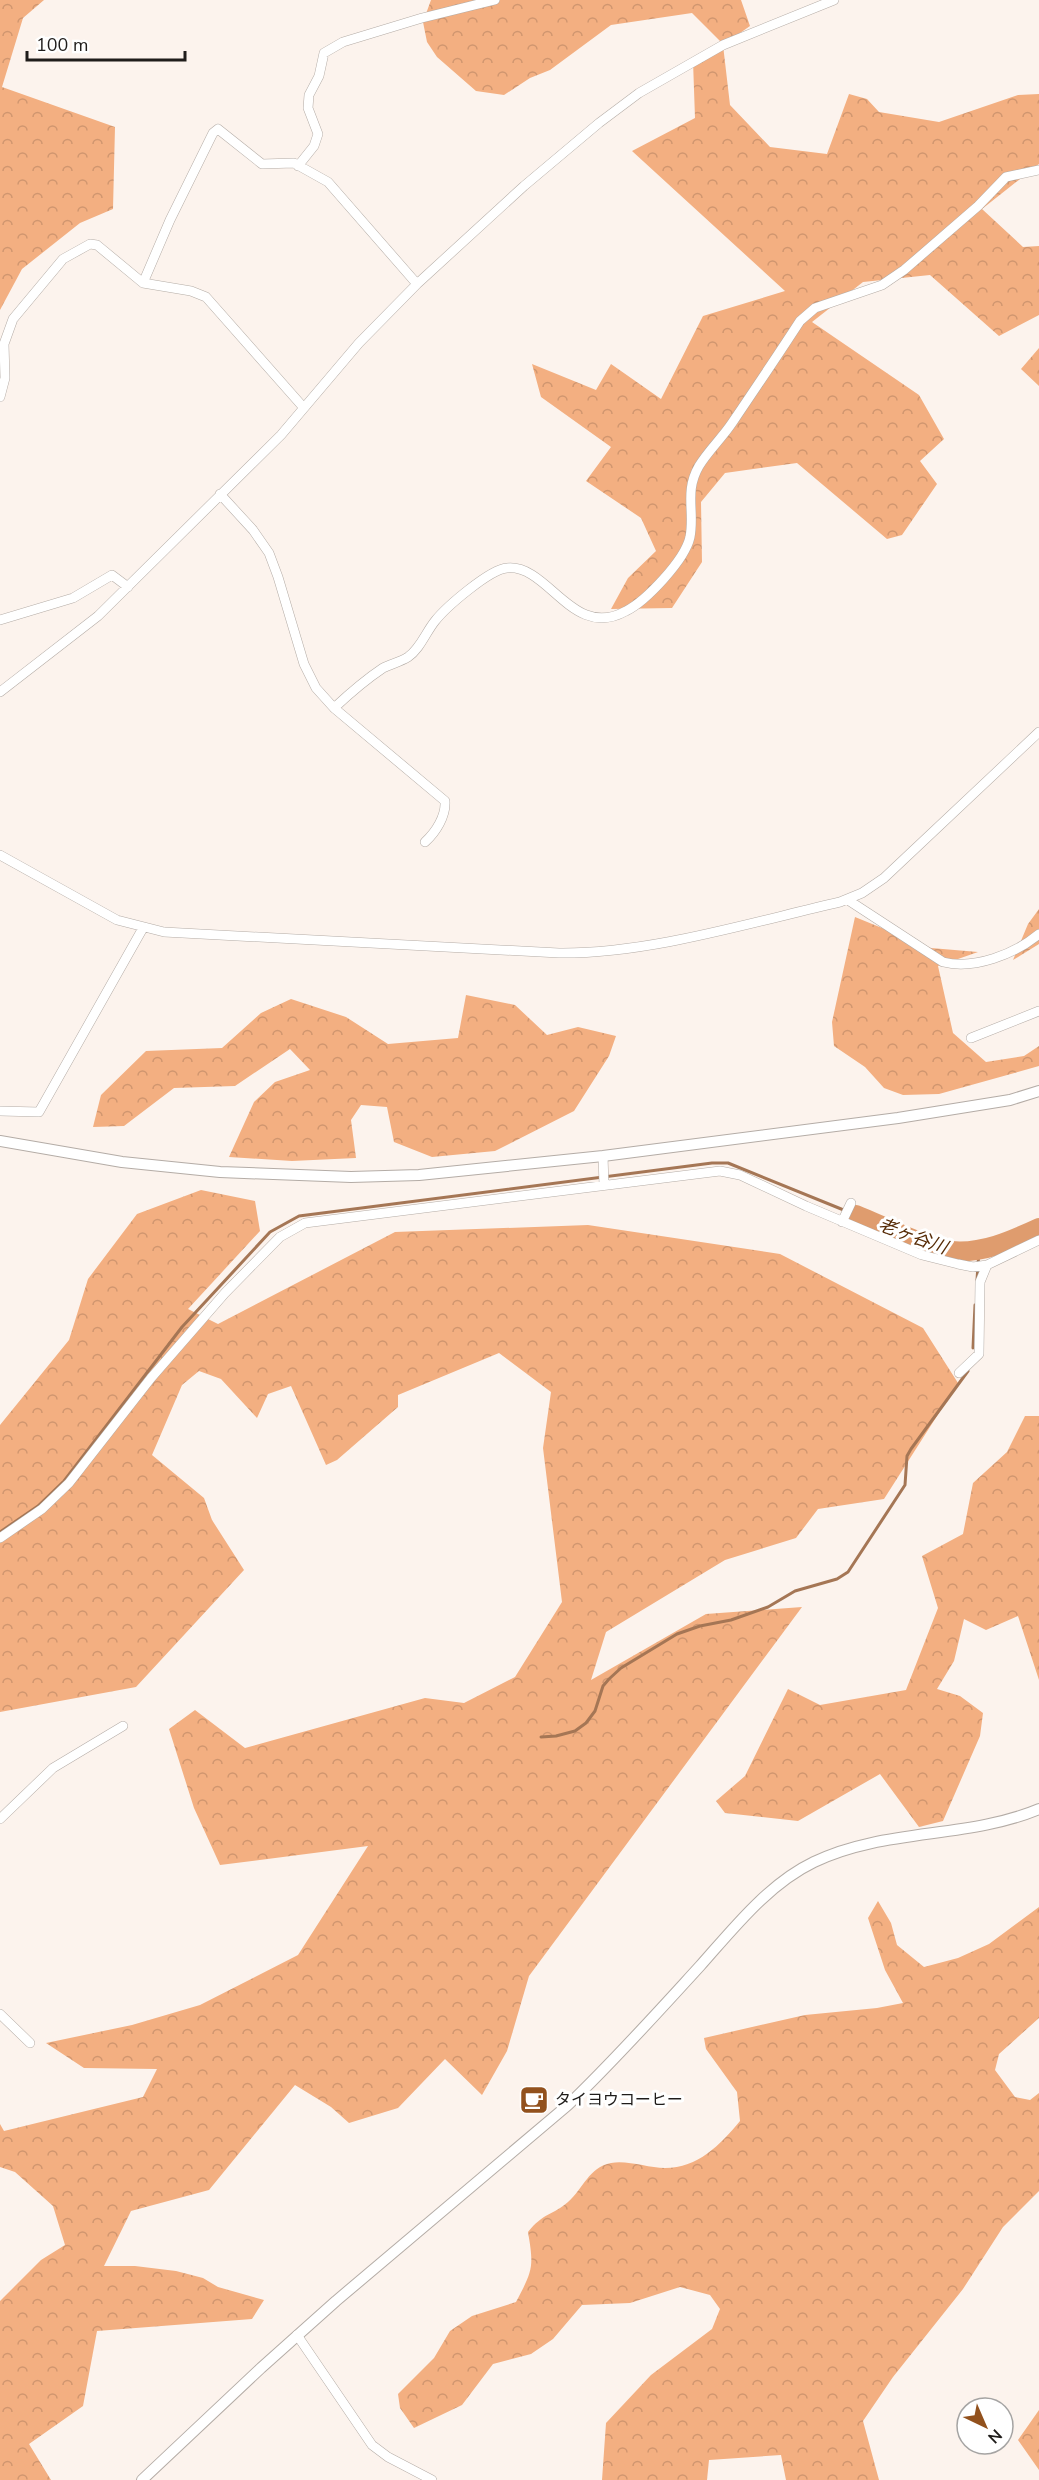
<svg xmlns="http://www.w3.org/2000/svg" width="1039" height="2480" font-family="'Nunito Sans','Noto Sans JP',sans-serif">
  <defs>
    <pattern id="forest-crowns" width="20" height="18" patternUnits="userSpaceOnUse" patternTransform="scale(1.5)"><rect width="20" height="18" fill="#f3af81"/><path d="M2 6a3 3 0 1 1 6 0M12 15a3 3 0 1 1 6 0" fill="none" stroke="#d0966f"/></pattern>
  </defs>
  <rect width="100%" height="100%" fill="#fcf3ed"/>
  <!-- forest -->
  <path fill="url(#forest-crowns)" d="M0,0H44L23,18L2,87L115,127L113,209L80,223L22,269L0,310Z
    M431,0H741L750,26L723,45L730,105L770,147L827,154L849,94L867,99L879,112L939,122L1018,95L1039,94V164L982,209L1023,247L1039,246V315L999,336L930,275L863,282L812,322L919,395L944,439L920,461L937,484L902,535L887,539L797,463L725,473L701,502L702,562L672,608L611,609L628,578L656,551L641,518L586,481L611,447L541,397L532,364L596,390L611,364L661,399L703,316L785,291L632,151L695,118L693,61L723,44L692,13L611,25L550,70L530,78L504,95L476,91L437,57L427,42L423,22Z
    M1039,348V386L1021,369Z
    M1039,909V944L1013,960L1028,924Z
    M855,917L931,948L978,952L938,966L953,1033L986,1062L1024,1056L1039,1046V1066L939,1094L903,1095L884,1088L865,1067L834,1046L832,1022Z
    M466,995L515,1005L547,1035L578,1027L616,1036L609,1056L574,1111L495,1151L432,1157L394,1142L387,1107L361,1105L351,1120L356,1158L292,1161L229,1157L254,1102L275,1082L310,1070L290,1049L235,1086L174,1088L124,1126L93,1127L101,1095L146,1051L222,1048L261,1013L291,999L346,1017L388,1044L458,1038Z
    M201,1190L255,1201L260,1231L188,1309L218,1324L395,1232L588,1225L780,1254L923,1328L958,1383L884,1499L818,1509L796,1538L725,1560L606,1632L591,1680L706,1614L802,1607L529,1976L507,2051L482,2095L445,2059L398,2108L349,2123L331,2107L295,2085L209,2190L131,2211L104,2266H135L176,2271L203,2278L218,2287L264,2300L252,2319L97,2331L83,2406L29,2444L51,2480H0V2301L41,2260L65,2245L53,2206L15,2172L0,2167V2124L4,2131L143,2097L157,2069L84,2068L46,2043L132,2025L200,2005L298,1955L368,1846L220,1865L194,1808L169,1729L195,1710L245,1748L425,1698L464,1703L515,1677L562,1602L543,1448L551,1392L499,1353L398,1395V1407L337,1460L326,1465L291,1386L268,1394L257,1418L221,1379L199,1371L182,1385L152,1455L204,1498L212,1520L244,1570L136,1687L0,1712V1425L69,1340L88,1279L137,1214Z
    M1025,1416H1039V1680L1018,1616L986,1630L964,1619L954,1661L937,1689L960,1696L983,1713L980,1736L943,1821L919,1827L880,1774L798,1821L725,1813L716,1801L745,1776L788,1689L820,1705L906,1690L938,1608L922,1556L963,1534L973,1483L1007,1452Z
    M878,1901L891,1923L897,1945L924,1967L958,1958L989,1944L1039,1907V2018L999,2054L995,2070L1015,2097L1030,2100L1039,2093V2191L1003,2227L963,2289L893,2377L863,2421L879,2480H786L781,2455L709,2460L707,2480H602L606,2423L651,2375L712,2329L720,2309L710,2295L680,2287L630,2303L582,2305L553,2339L531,2354L493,2364L462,2405L414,2428L400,2408L398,2394L434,2358L450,2331L472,2316L516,2302C533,2270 534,2267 528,2232C543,2213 553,2215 568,2202C583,2189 589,2167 611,2163C628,2160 648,2168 665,2168C698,2168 720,2145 740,2121L737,2092L706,2049L704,2038L805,2015L877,2008L903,2003L885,1970L868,1918Z
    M1039,2410V2470L1018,2440Z"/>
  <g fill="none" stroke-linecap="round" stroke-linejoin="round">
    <!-- stream -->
    <path stroke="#a57655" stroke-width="3" d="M977,1280L979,1250
      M973,1348L975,1305
      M0,1532L38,1506L64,1481L182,1327L270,1232L299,1216L712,1163H728L856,1215
      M541,1737L556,1736L575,1731L586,1723L595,1711L603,1686L609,1679L621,1668L677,1634L700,1626L731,1620L768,1607L795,1591L837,1579L848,1572L905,1485L907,1456L911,1449L968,1371"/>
    <!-- river -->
    <path stroke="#df9c6e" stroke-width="20" d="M856,1215C879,1224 928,1249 951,1251C982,1254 1011,1241 1039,1228"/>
    <!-- minor casing -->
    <g stroke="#b4aca6" stroke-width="10">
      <path id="minor" d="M298,166L314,146L318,134L308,108L309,95L319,76L324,53L343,42L422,18L495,0
        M143,283L170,220L213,133L218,129L262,164L294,163L328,182L417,284
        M0,397L5,378L4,344L13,319L63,259L90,244L97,245L143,283L191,291L206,297L304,408
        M220,494L253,530L269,553L278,577L304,664L316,688L334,708L445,801C446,816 436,832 425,842
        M0,620L73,598L112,575L128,587
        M0,692L98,616L281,435L359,343L417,284L524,186L599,123L639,93L723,45L834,0
        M334,708C349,694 365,680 383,668C391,664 400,662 408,657C420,649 426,632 435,621C446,607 490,569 507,568C549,564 572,641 626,611C646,601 685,560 690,537C695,511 684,492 699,466C708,451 722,438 732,423C755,389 778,355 800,321L815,308L882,285L904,270L978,206L1006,177L1039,170
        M0,855L117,920L164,932L559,953C649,954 752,922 840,902L862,893L884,878L1039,732
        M848,900L943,962C974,970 1015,954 1039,934
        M971,1038L1039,1011
        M0,1111L39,1112L143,928
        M603,1156L604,1185
        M842,1222L851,1203
        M959,1373L979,1354L980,1282L987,1265
        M0,1538L42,1509L69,1483L151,1378L225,1293L280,1237L305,1223L720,1171L740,1175L806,1206L922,1255L958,1264L973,1267L987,1265L1039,1240
        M0,1819L53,1768L123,1726
        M0,2014L30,2043
        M297,2335L372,2445L388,2457L432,2480"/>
    </g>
    <!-- tertiary casing -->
    <g stroke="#b4aca6" stroke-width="12">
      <path id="tertiary" d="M0,1141L122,1162L220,1172L351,1177L419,1175L603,1156L898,1118L1010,1100L1039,1091
        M142,2480L261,2368L336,2301L568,2105C614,2061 657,2013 700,1966C733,1929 768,1884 814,1862C884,1828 968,1839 1039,1809"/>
    </g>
    <!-- minor -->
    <use href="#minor" stroke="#fff" stroke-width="9"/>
    <!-- tertiary -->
    <use href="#tertiary" stroke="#fff" stroke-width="10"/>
  </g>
  <!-- icons -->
  <defs>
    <g id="cafe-square" transform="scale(1.5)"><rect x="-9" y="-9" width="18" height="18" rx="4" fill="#92511d" stroke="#fff"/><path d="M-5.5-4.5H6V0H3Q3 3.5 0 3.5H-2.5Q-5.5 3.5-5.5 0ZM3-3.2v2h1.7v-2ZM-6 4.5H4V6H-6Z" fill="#fff"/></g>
  </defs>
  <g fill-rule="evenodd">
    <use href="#cafe-square" x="534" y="2100"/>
  </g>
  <g text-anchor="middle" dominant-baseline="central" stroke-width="6" stroke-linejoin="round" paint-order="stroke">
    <!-- poi labels -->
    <g font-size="16" fill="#1f1c1a" stroke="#fff" text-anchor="start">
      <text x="555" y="2100">タイヨウコーヒー</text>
    </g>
    <!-- water labels -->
    <g font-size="18" font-style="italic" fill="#562b06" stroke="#fff">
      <text transform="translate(913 1236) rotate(20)">老ヶ谷川</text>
    </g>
  </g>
  <!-- north arrow -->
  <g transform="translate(985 2426) rotate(136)"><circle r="28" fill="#ffffff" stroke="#a5a4a3" stroke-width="1.5"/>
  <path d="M0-4.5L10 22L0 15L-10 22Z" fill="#92511d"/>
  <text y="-9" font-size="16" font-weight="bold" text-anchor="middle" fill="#1f1c1a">N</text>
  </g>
  <!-- scale -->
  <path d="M27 51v9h158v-9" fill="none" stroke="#1f1c1a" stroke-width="3"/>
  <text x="36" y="51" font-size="18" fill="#1f1c1a" stroke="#ffffff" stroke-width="4.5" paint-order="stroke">100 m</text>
</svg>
